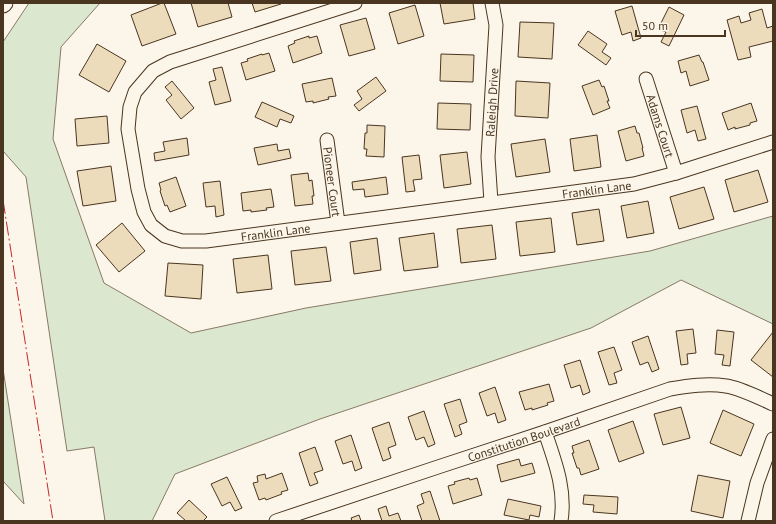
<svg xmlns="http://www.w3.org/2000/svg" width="776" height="524" font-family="'PT Sans',sans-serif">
  <rect width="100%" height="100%" fill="#fbf6e9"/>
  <!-- green -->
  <path fill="#dce7d0" stroke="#887966" d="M29,3H100L61,47L53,139L104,283L191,333L306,308L650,251L773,216V324L681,280L591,328L320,419L175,474L152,521H105L94,447L67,451L26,177L3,151V42Z
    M3,369L24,504L3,481Z"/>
  <!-- building -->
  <path fill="#ecdcbc" stroke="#4a3520" d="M162,3H164L176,34L142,46L131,15Z
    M191,3H228L232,17L198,27Z
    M252,3H280L281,4L255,12Z
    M440,3H473L475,19L444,24Z
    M415,5L424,36L398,44L389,13Z
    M632,6L641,38L633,41L631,32L622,35L615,11Z
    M669,7L684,15L669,46L661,42L666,32L658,29Z
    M762,9L767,28L773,26V41L749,47L751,57L738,60L727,20L739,16L741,23L751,20L749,13Z
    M366,18L375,49L349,56L340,25Z
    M520,22L554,23L552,59L518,57Z
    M588,31L607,44L602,52L611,58L606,65L578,45Z
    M309,36V38L317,36L322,53L293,63L288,46L295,43L294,41Z
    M97,44L126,61L109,92L79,75Z
    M269,53L275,71L246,80L241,63L248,61L247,59L262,54V55Z
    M441,54L474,55L473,82L440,81Z
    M699,55L702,62H703L709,80L690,86L686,71L681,73L678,61Z
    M222,67L231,101L215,105L209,82L216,80L213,69Z
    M376,77L386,91L359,111L354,105L362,99L357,91Z
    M332,78L336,96L328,97L329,99L313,103V101L306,102L302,84Z
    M599,80L602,87L604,86L609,101H607L610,108L593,115L582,86Z
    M172,81L194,108L181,119L166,100L172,95L165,87Z
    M516,81L550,83L548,118L515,116Z
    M262,102L294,116L291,123L280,119L277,127L255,117Z
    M438,103L471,104L470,130L437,129Z
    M751,103L757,121L750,123V125L735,129V127L728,130L722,113Z
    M697,106L706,139L698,141L695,130L687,133L681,110Z
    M107,116L109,143L77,146L75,119Z
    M367,125L385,126L384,157L366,156L367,149H364L365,133H367Z
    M635,126L637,133H639L643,148H642L644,156L626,161L618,131Z
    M597,135L601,167L574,171L570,139Z
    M187,138L189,155L155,161L154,153L165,151L163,142Z
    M545,139L550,172L516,177L511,144Z
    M277,144L278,151L289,149L291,158L258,165L254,148Z
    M467,152L471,184L444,188L440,155Z
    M419,155L422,179L413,180L415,191L406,192L402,157Z
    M111,166L116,201L83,206L77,171Z
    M758,170L768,202L734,212L725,180Z
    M308,173L309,181L312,180L314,196H312L313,204L295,206L291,175Z
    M176,177L186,206L170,212L167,205L165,206L160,191L161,190L159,183Z
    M386,177L388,194L365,197L364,189L353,190L352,182Z
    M220,181L224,215L216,217L215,206L206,207L203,183Z
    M704,187L714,219L679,229L670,197Z
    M271,189L274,207L266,208L267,210L251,212V210L243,211L241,193Z
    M648,201L654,233L627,238L621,206Z
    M599,209L604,241L577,245L572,213Z
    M551,218L555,252L520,256L516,222Z
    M122,223L145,251L119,272L96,245Z
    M492,225L496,259L461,263L457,229Z
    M434,233L438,267L404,271L399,238Z
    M377,238L381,270L354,274L350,242Z
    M326,247L331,281L295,285L291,251Z
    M268,255L272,289L237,293L233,259Z
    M168,263L203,265L201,299L165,296Z
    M693,329L696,353L687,354L688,364L681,365L676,331Z
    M717,330L734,332L730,366L722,365L724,355L715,354Z
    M773,332V377L751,360Z
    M648,336L659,369L652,372L648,362L640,365L632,342Z
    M614,347L622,370L614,373L617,383L609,385L598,352Z
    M580,360L590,392L583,395L580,385L571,388L564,365Z
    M549,384L554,401L547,403L548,405L532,410V408L525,410L519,392Z
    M495,387L506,420L498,423L495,413L487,416L479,393Z
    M460,399L467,422L459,425L462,434L455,437L444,404Z
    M681,407L690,438L663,445L654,414Z
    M723,410L754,424L741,456L710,443Z
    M424,411L435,444L428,447L424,437L416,440L408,417Z
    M633,421L644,453L619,462L608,430Z
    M389,422L396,445L388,448L391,458L383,461L372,428Z
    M351,435L362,468L355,471L352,461L343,464L335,441Z
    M589,440L599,469L581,475L579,468H577L572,453H574L572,446Z
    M315,447L323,470L314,473L318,483L310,486L299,453Z
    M519,459L521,466L532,463L535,473L501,482L497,465Z
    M282,473L288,490L281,492L282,494L266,500L265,498L259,500L253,483L258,482L257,476L265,474L266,479Z
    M698,475L730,481L723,518L691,511Z
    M227,477L242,508L235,511L230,502L222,506L211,484Z
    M469,478L470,480L477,478L482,495L453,504L448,486L455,484L454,482Z
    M430,491L440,521H422L417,506L424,503L421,494Z
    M584,495L618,497L617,514L593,512L594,505L583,504Z
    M508,499L541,506L539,517L530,515L529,520L504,515Z
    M189,500L207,517L203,521H186L177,513Z
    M386,506L389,516L398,513L401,521H382L378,509Z
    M359,515L361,521H352L351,518Z"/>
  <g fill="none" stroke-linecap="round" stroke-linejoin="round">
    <!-- minor casing -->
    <g stroke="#4a3520" stroke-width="15">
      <g id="minor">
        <path id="s1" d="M355,3L170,62L153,71L135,92L130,107L128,129L138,189L144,212L151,225L165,236L182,241H206L634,184L676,173L773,142"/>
        <path id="s2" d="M646,79L676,173"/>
        <path id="s3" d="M327,140L338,223"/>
        <path id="s4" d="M491,202L488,157L496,25L492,3"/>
        <path d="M545,432C555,462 566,489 561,521"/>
        <path id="s5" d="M276,521L441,466L545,432L670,389C688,386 707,383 726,386C740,388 760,398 773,404"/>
        <path d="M748,521L757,483L773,439"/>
      </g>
    </g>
    <!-- major casing -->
    <g stroke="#4a3520" stroke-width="19">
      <path id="major" d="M3,4L4,3"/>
    </g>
    <!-- minor -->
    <use href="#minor" stroke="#fbf6e9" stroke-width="13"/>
    <!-- major -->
    <use href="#major" stroke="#fbf6e9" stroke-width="17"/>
    <!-- power -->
    <path stroke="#c62828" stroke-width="1" stroke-dasharray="14 3 2 3" stroke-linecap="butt" d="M3,200L53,521"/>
  </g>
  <g text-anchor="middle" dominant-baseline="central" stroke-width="3" stroke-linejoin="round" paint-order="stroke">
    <!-- street labels -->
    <g font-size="12" fill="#4a3520" stroke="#fbf6e9">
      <text stroke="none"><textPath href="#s4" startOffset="100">Raleigh Drive</textPath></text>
      <text stroke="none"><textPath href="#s2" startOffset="49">Adams Court</textPath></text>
      <text stroke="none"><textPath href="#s3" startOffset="42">Pioneer Court</textPath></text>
      <text stroke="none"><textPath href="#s1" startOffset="832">Franklin Lane</textPath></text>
      <text stroke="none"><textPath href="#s1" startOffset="508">Franklin Lane</textPath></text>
      <text stroke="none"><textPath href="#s5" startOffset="261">Constitution Boulevard</textPath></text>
    </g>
  </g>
  <!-- border -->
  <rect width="776" height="524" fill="none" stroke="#4a3520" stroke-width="8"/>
  <!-- scale -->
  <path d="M636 30v6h89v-6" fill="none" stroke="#4a3520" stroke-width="2"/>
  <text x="642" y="30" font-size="12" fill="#4a3520" stroke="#fbf6e9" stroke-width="3" paint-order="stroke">50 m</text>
</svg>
